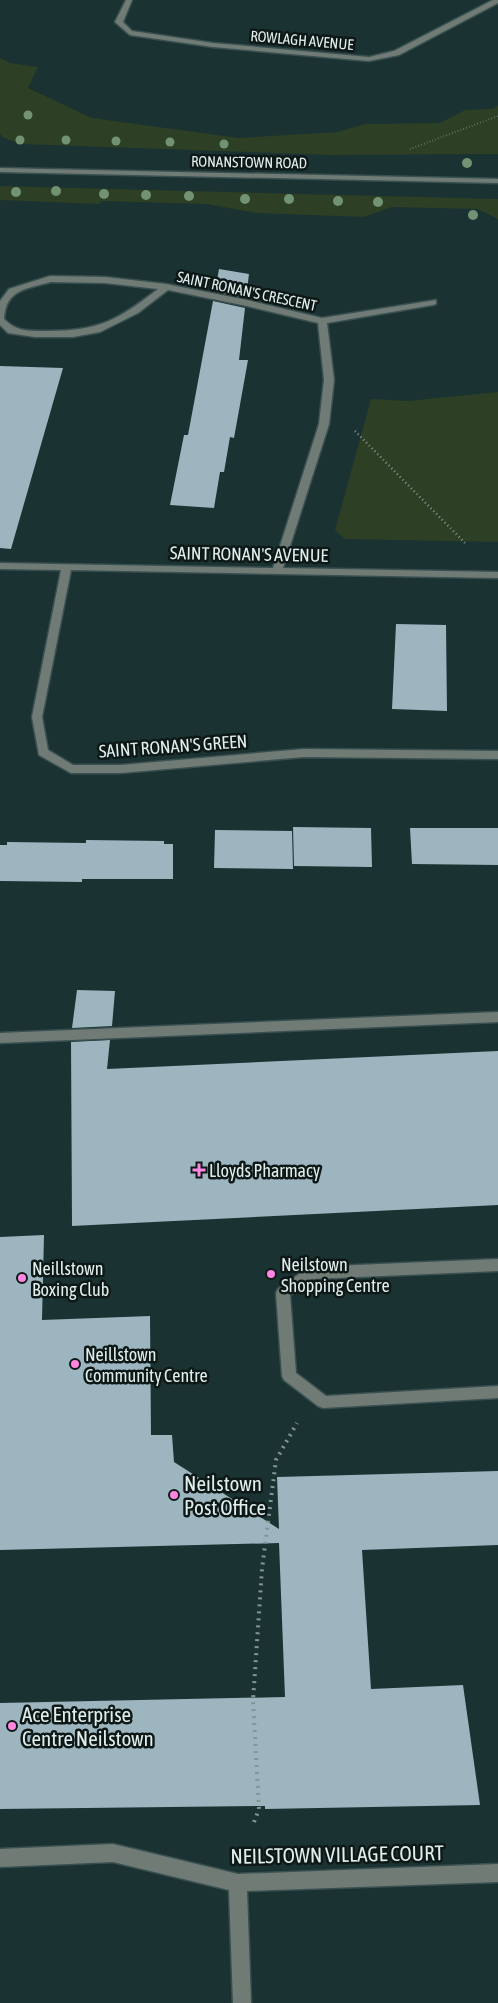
<svg xmlns="http://www.w3.org/2000/svg" width="498" height="2003" font-family="'Asap Condensed',sans-serif">
  <rect width="100%" height="100%" fill="#1a3232"/>
  <!-- green -->
  <path fill="#2d3f25" d="M0,58L10,63L38,67L28,88L92,118L239,138L338,132L364,124L440,123L465,110L492,109L498,106V154L331,155L20,144L2,137L0,133Z
    M0,186L498,199V219L478,209L392,207L364,217L256,213L207,204L101,201L100,204L0,200Z
    M498,392V542L345,539L335,530L371,399L408,401Z"/>
  <!-- building -->
  <path fill="#9cb5bf" d="M219,269L249,274L246,298L215,292Z
    M213,301L245,308L239,360H248L234,438L230,437L224,472H220L214,508L170,505L184,435H188Z
    M0,366L63,368L11,549L0,548Z
    M396,624L446,625L447,711L392,709Z
    M293,827L371,828L372,867L294,866Z
    M410,828H498V865L412,864Z
    M215,830L292,831L293,869L214,868Z
    M86,840L164,841V844H173V879H82V882L0,881V845H7V842L86,843Z
    M77,990L115,991L112,1026L72,1028Z
    M110,1040L107,1069L498,1051V1205L72,1226L71,1042Z
    M44,1235L42,1320L150,1316L151,1435H172L174,1462L279,1529L277,1477L498,1471V1545L362,1550L371,1689L463,1685L480,1805L265,1809V1806L0,1809V1703L285,1697L279,1543L0,1550V1237Z"/>
  <g fill="none" stroke-linecap="round" stroke-linejoin="round">
    <!-- minor casing -->
    <g stroke="#3a5050" stroke-width="3">
      <path id="minor" d="M126,0H132L123,22L132,31L213,43L369,57L394,51L493,0H498V3L399,55L369,61L213,47L130,35L115,22Z
        M0,168L498,179V183L0,172Z
        M50,276L105,277L166,284L247,300L322,318L436,300V304L433,305L327,323L334,380L329,424L283,568L498,572V578L71,570L42,717L48,750L73,765H121L304,749L498,751V759L304,757L121,773H71L39,755L32,717L61,570L0,569V563L273,568L319,424L324,380L318,323L247,306L168,290L138,313L100,332L73,337H35L8,333L0,325V301L9,289ZM51,282L105,283L158,289C118,320 99,331 47,331C29,331 17,332 4,319C6,289 26,289 51,282Z
        M498,1012V1022L0,1043V1033Z
        M498,1259V1271L312,1279L290,1295L296,1373L326,1396L498,1386V1398L323,1408L318,1406L284,1380L282,1376L276,1293L278,1289L309,1267Z
        M113,1844L238,1874L498,1864V1882L247,1891L251,2003H233L229,1890L113,1862L0,1867V1849Z"/>
    </g>
    <!-- path-far2 -->
    <path stroke="#829695" stroke-width="2" stroke-dasharray="0.5 2.5" stroke-linecap="butt" d="M410,149L498,116"/>
    <!-- path-far1 -->
    <path stroke="#829695" stroke-width="2.5" stroke-dasharray="1 3" stroke-linecap="butt" d="M355,431L467,545"/>
    <!-- path -->
    <path stroke="#829695" stroke-width="4" stroke-dasharray="2 5" stroke-linecap="butt" d="M254,1822L259,1809L253,1701L262,1569L276,1460L297,1423"/>
    <!-- minor -->
    <use href="#minor" fill="#717b76" fill-rule="evenodd"/>
  </g>
  <!-- trees -->
  <g fill="#719373">
    <circle cx="28" cy="115" r="4.5"/>
    <circle cx="20" cy="140" r="4.5"/>
    <circle cx="66" cy="140" r="4.5"/>
    <circle cx="116" cy="141" r="4.5"/>
    <circle cx="170" cy="142" r="4.5"/>
    <circle cx="224" cy="144" r="4.5"/>
    <circle cx="467" cy="163" r="5"/>
    <circle cx="56" cy="191" r="5"/>
    <circle cx="16" cy="192" r="5"/>
    <circle cx="104" cy="194" r="5"/>
    <circle cx="146" cy="195" r="5"/>
    <circle cx="189" cy="196" r="5"/>
    <circle cx="245" cy="199" r="5"/>
    <circle cx="289" cy="199" r="5"/>
    <circle cx="338" cy="201" r="5"/>
    <circle cx="378" cy="202" r="5"/>
    <circle cx="473" cy="215" r="5"/>
  </g>
  <!-- markers -->
  <g fill="#fe86e1" stroke="#0d1817" stroke-width="2">
    <path d="M196.5 1162.5h5v5h5v5h-5v5h-5v-5h-5v-5h5z"/>
    <circle cx="271" cy="1274" r="5"/>
    <circle cx="22" cy="1278" r="5"/>
    <circle cx="75" cy="1364" r="5"/>
    <circle cx="174" cy="1495" r="5"/>
    <circle cx="12" cy="1726" r="5"/>
  </g>
  <g text-anchor="middle" dominant-baseline="central" stroke-width="5" stroke-linejoin="round" paint-order="stroke">
    <!-- far-street labels -->
    <g font-size="15" fill="#e0efee" stroke="#0d1817">
      <text transform="translate(302 40) rotate(5)">ROWLAGH AVENUE</text>
      <text transform="translate(249 162) rotate(1)">RONANSTOWN ROAD</text>
      <text transform="translate(247 291) rotate(12)">SAINT RONAN'S CRESCENT</text>
    </g>
    <!-- street labels -->
    <g font-size="18" fill="#e0efee" stroke="#0d1817">
      <text transform="translate(249 554) rotate(1)">SAINT RONAN'S AVENUE</text>
      <text transform="translate(173 746) rotate(-4)">SAINT RONAN'S GREEN</text>
    </g>
    <!-- poi labels -->
    <g font-size="18" fill="#e0efee" stroke="#0d1817" text-anchor="start">
      <text x="209" y="1170">Lloyds Pharmacy</text>
      <text x="281" y="1264">Neilstown<tspan x="281" dy="21">Shopping Centre</tspan></text>
      <text x="32" y="1268">Neillstown<tspan x="32" dy="21">Boxing Club</tspan></text>
      <text x="85" y="1354">Neillstown<tspan x="85" dy="21">Community Centre</tspan></text>
    </g>
    <!-- near-poi labels -->
    <g font-size="21" fill="#e0efee" stroke="#0d1817" text-anchor="start">
      <text x="184" y="1483">Neilstown<tspan x="184" dy="24">Post Office</tspan></text>
      <text x="22" y="1714">Ace Enterprise<tspan x="22" dy="24">Centre Neilstown</tspan></text>
    </g>
    <!-- near-street labels -->
    <g font-size="21" fill="#e0efee" stroke="#0d1817">
      <text transform="translate(337 1854) rotate(-1)">NEILSTOWN VILLAGE COURT</text>
    </g>
  </g>
</svg>
